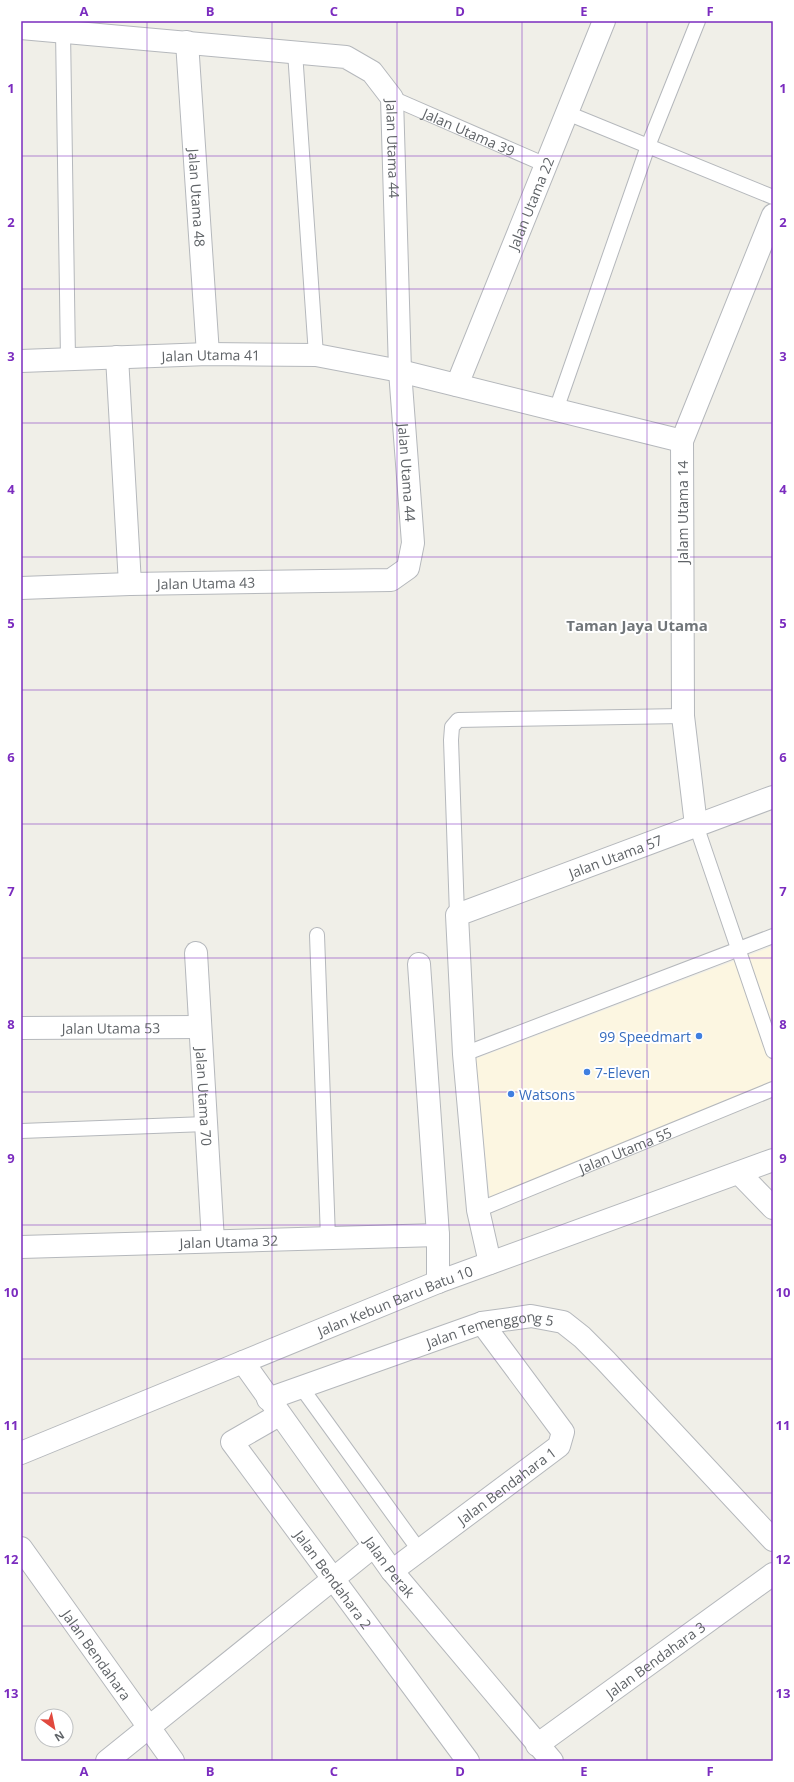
<svg xmlns="http://www.w3.org/2000/svg" width="794" height="1782" font-family="'Open Sans',sans-serif">
  <rect width="100%" height="100%" fill="#f0efe8"/>
  <!-- commercial -->
  <path fill="#fcf6e1" d="M773,946V1084L490,1199L475,1059Z"/>
  <g fill="none" stroke-linecap="round" stroke-linejoin="round">
    <!-- service casing -->
    <g stroke="#b5b8bc" stroke-width="16">
      <g id="service">
        <path d="M63,31L68,359"/>
        <path d="M295,52L316,355"/>
        <path id="s1" d="M392,98L546,165"/>
        <path d="M567,113L773,197"/>
        <path d="M556,410L648,146L698,21"/>
        <path d="M696,825L773,1051"/>
        <path d="M457,915L451,740L452,727L458,720L683,716"/>
        <path d="M317,935L328,1238"/>
        <path d="M464,1054L773,936"/>
        <path d="M21,1131L206,1124"/>
        <path id="s2" d="M478,1210L773,1089"/>
        <path d="M301,1387L419,1550"/>
      </g>
    </g>
    <!-- minor casing -->
    <g stroke="#b5b8bc" stroke-width="24">
      <g id="minor">
        <path id="s3" d="M21,28L346,57L372,72L392,98L400,371L413,543L408,568L391,580L130,584L21,588"/>
        <path id="s4" d="M187,42L208,354"/>
        <path d="M117,357L130,584"/>
        <path id="s5" d="M21,361L208,354L316,355L400,371L682,441"/>
        <path id="s6" d="M457,385L604,21"/>
        <path d="M696,825L683,716L682,441L773,215"/>
        <path id="s7" d="M196,953L213,1241"/>
        <path d="M419,964L438,1235V1282"/>
        <path id="s8" d="M21,1028L200,1027"/>
        <path d="M739,1173L773,1208"/>
        <path id="s9" d="M21,1247L438,1235"/>
        <path id="s10" d="M490,1263L478,1210L464,1054L457,915L773,797"/>
        <path id="s11" d="M243,1362L392,1571L552,1761"/>
        <path id="s12" d="M268,1399L482,1323L531,1316L563,1322L582,1337L605,1360L773,1540"/>
        <path id="s13" d="M279,1415L232,1442L468,1761"/>
        <path id="s14" d="M21,1548L173,1761"/>
        <path id="s15" d="M392,1571L559,1446L563,1432L482,1323"/>
        <path id="s16" d="M537,1745L773,1574"/>
        <path d="M107,1761L374,1546"/>
      </g>
    </g>
    <!-- tertiary casing -->
    <g stroke="#b5b8bc" stroke-width="24">
      <g id="tertiary">
        <path id="s17" d="M21,1453L438,1282L773,1160"/>
      </g>
    </g>
    <!-- service -->
    <use href="#service" stroke="#fff" stroke-width="14"/>
    <!-- minor -->
    <use href="#minor" stroke="#fff" stroke-width="22"/>
    <!-- tertiary -->
    <use href="#tertiary" stroke="#fff" stroke-width="22"/>
  </g>
  <!-- grid -->
  <path fill="none" stroke="#7b2cbf" stroke-width="1" stroke-opacity="0.55" d="M147,21V1761M272,21V1761M397,21V1761M522,21V1761M647,21V1761M21,156H773M21,289H773M21,423H773M21,557H773M21,690H773M21,824H773M21,958H773M21,1092H773M21,1225H773M21,1359H773M21,1493H773M21,1626H773"/>
  <!-- markers -->
  <g fill="#3f7fe0" stroke="#fff" stroke-width="1.5">
    <circle cx="699" cy="1036" r="4"/>
    <circle cx="587" cy="1072" r="4"/>
    <circle cx="511" cy="1094" r="4"/>
  </g>
  <g text-anchor="middle" dominant-baseline="central" stroke-width="4" stroke-linejoin="round" paint-order="stroke">
    <!-- street labels -->
    <g font-size="14" fill="#5f6367" stroke="#fff">
      <text stroke="none"><textPath href="#s1" startOffset="84">Jalan Utama 39</textPath></text>
      <text stroke="none"><textPath href="#s3" startOffset="440">Jalan Utama 44</textPath></text>
      <text stroke="none"><textPath href="#s4" startOffset="156">Jalan Utama 48</textPath></text>
      <text stroke="none"><textPath href="#s6" startOffset="196">Jalan Utama 22</textPath></text>
      <text stroke="none"><textPath href="#s5" startOffset="190">Jalan Utama 41</textPath></text>
      <text stroke="none"><textPath href="#s3" startOffset="764">Jalan Utama 44</textPath></text>
      <text transform="translate(682 512) rotate(-90)">Jalam Utama 14</text>
      <text transform="translate(206 583) rotate(-1)">Jalan Utama 43</text>
      <text stroke="none"><textPath href="#s10" startOffset="519">Jalan Utama 57</textPath></text>
      <text stroke="none"><textPath href="#s8" startOffset="90">Jalan Utama 53</textPath></text>
      <text stroke="none"><textPath href="#s7" startOffset="144">Jalan Utama 70</textPath></text>
      <text stroke="none"><textPath href="#s2" startOffset="159">Jalan Utama 55</textPath></text>
      <text stroke="none"><textPath href="#s9" startOffset="208">Jalan Utama 32</textPath></text>
      <text stroke="none"><textPath href="#s17" startOffset="404">Jalan Kebun Baru Batu 10</textPath></text>
      <text stroke="none"><textPath href="#s12" startOffset="234">Jalan Temenggong 5</textPath></text>
      <text stroke="none"><textPath href="#s15" startOffset="143">Jalan Bendahara 1</textPath></text>
      <text stroke="none"><textPath href="#s11" startOffset="252">Jalan Perak</textPath></text>
      <text stroke="none"><textPath href="#s13" startOffset="225">Jalan Bendahara 2</textPath></text>
      <text stroke="none"><textPath href="#s14" startOffset="131">Jalan Bendahara</textPath></text>
      <text stroke="none"><textPath href="#s16" startOffset="146">Jalan Bendahara 3</textPath></text>
    </g>
    <!-- shop labels -->
    <g font-size="14" fill="#366cbe" stroke="#fff" text-anchor="start">
      <text x="691" y="1036" text-anchor="end">99 Speedmart</text>
      <text x="595" y="1072">7-Eleven</text>
      <text x="519" y="1094">Watsons</text>
    </g>
    <!-- neighbourhood labels -->
    <g font-size="15" font-weight="bold" fill="#707579" stroke="#fff">
      <text x="637" y="625">Taman Jaya Utama</text>
    </g>
  </g>
  <!-- border -->
  <rect width="794" height="1782" fill="none" stroke="#ffffff" stroke-width="44"/>
  <!-- north arrow -->
  <g transform="translate(54 1728) rotate(147)"><circle r="19" fill="#ffffff" stroke="#bfc1c2"/>
  <path d="M0-3L7 15L0 10L-7 15Z" fill="#e1493e"/>
  <text y="-6" font-size="11" font-weight="bold" text-anchor="middle" fill="#5f6367">N</text>
  </g>
  <rect x="22" y="22" width="750" height="1738" fill="none" stroke="#7b2cbf" stroke-width="1.5"/>
  <g font-size="13" text-anchor="middle" font-weight="bold" fill="#7b2cbf">
    <text x="84" y="16">A</text>
    <text x="210" y="16">B</text>
    <text x="334" y="16">C</text>
    <text x="460" y="16">D</text>
    <text x="584" y="16">E</text>
    <text x="710" y="16">F</text>
    <text x="11" y="93">1</text>
    <text x="783" y="93">1</text>
    <text x="11" y="227">2</text>
    <text x="783" y="227">2</text>
    <text x="11" y="361">3</text>
    <text x="783" y="361">3</text>
    <text x="11" y="494">4</text>
    <text x="783" y="494">4</text>
    <text x="11" y="628">5</text>
    <text x="783" y="628">5</text>
    <text x="11" y="762">6</text>
    <text x="783" y="762">6</text>
    <text x="11" y="896">7</text>
    <text x="783" y="896">7</text>
    <text x="11" y="1029">8</text>
    <text x="783" y="1029">8</text>
    <text x="11" y="1163">9</text>
    <text x="783" y="1163">9</text>
    <text x="11" y="1297">10</text>
    <text x="783" y="1297">10</text>
    <text x="11" y="1430">11</text>
    <text x="783" y="1430">11</text>
    <text x="11" y="1564">12</text>
    <text x="783" y="1564">12</text>
    <text x="11" y="1698">13</text>
    <text x="783" y="1698">13</text>
    <text x="84" y="1776">A</text>
    <text x="210" y="1776">B</text>
    <text x="334" y="1776">C</text>
    <text x="460" y="1776">D</text>
    <text x="584" y="1776">E</text>
    <text x="710" y="1776">F</text>
  </g>
</svg>
